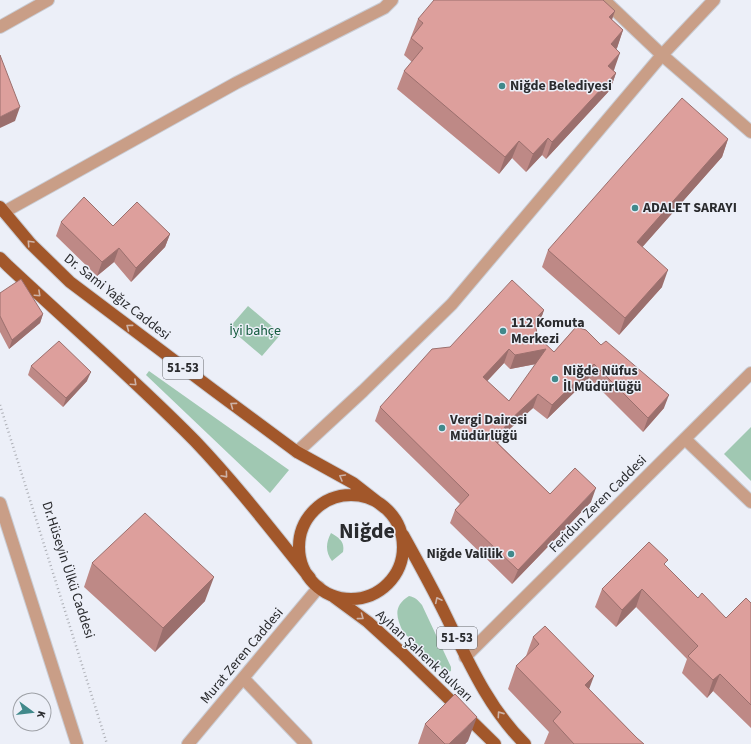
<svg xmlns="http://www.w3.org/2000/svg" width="751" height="744" font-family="'Source Sans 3',sans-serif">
  <rect width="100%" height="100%" fill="#eceff8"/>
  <!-- green -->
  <path fill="#a0c8b2" d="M248,306L281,334L262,356L229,328Z
    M149,371L289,470L270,493L146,375Z
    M751,427V481L724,454Z
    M331,533C339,538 345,541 343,552L332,561C325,552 326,542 331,533Z
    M409,596C415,597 418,600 422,605L451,667V671L446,673L403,632C396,617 393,606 409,596Z"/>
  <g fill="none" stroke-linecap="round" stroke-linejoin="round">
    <!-- minor casing -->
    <g stroke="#c9ccd4" stroke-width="14">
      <path id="minor" d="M604,0L662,55L751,132
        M0,27L48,0
        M4,212L236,83L384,8L392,0
        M685,439L751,502
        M297,452L363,391L452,304L662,55L714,0
        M0,503L77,744
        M465,657L751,373
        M243,678L306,744
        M188,744L319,587"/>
    </g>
    <!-- major casing -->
    <g stroke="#c9ccd4" stroke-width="14">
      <path id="major" d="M0,207L31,244L70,282L212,389L297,452L353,483L385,508
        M0,258L8,266C70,324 135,380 195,441C236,484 273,532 310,578
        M299 547a52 52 0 1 1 104 0a52 52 0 1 1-104 0Z
        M403,535C418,562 433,589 446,616C468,661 489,709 525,744
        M334,597L368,622L402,653L495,744"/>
    </g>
    <!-- path -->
    <path stroke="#aeb0b7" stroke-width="2.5" stroke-dasharray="1 3" stroke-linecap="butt" d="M0,405L107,744"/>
    <!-- minor -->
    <use href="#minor" stroke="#c99e87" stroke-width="12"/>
    <!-- major -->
    <use href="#major" stroke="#a2572a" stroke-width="12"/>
  </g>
  <!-- wall -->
  <path fill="#be8986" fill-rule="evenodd" d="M615,11L612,20L623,30L617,48L616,49L614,71L616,73L610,90L546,159L542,155L526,172L512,158L499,174L397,89L404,71L412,62L404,55L418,19Z
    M728,139L722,157L642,247L662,287L619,335L542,267L548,250Z
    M61,222L113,226L170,234L165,247L131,282L114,262L97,276L56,236Z
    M0,293L43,314L40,323L9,349L0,332Z
    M544,310L539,324L536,326L537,336L554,352L576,327L664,408L643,432L589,378L547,419L533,408L504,434L498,443L550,494L591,502L512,584L450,523L455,510L460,504L375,421L380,407L450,347ZM504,363L510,369L536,364L509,401L487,381Z
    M31,366L87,381L63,407L28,375Z
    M92,563L205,601L155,652L84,587Z
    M666,566L698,598L726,618L751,603V728L713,691L707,698L682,673L687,659L636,607L616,627L595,607L602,589Z
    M533,637L589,689L637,738L644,744H544L549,732L508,689L516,666L526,656Z
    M425,724L468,741L465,744H418Z"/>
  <!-- shaded-wall -->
  <path fill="#9b6f6d" d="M615,11L608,29L609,17Z
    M623,30L617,48L604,61L611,44Z
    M620,53L614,70L602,83L608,66Z
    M616,73L610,90L546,159L552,142Z
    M20,107L15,121L0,128V117Z
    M548,138L542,155L526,172L533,154Z
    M728,139L722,157L631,260L637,242Z
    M519,141L512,158L499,174L505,157Z
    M170,234L165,247L131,282L136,268Z
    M119,248L114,262L97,276L102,262Z
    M668,270L662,287L619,335L625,318Z
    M544,310L539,324L530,333L535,319Z
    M43,314L40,323L9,349L12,340Z
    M509,349L504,363L478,391L483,377Z
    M546,349L541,363L510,369L515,355Z
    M594,364L589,378L547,419L552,405Z
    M91,372L87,381L63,407L66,398Z
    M538,394L533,408L504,434L490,455L495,441L509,421Z
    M669,395L664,408L643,432L648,418Z
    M596,488L591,502L512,584L518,570Z
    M214,577L205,601L155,652L163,628Z
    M642,589L636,607L616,627L622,610Z
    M720,674L713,691L707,698L713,680Z
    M594,676L585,700V685Z
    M477,717L468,741L465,744H449Z"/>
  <!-- building -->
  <path fill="#dd9f9c" stroke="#9b6f6d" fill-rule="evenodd" d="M434,0H603L615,11L609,17L623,30L611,44L620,53L608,66L616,73L552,142L548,138L533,154L519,141L505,157L404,71L423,48L411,38L423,23L418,19Z
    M0,55L20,107L0,117Z
    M682,98L728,139L637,242L668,270L625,318L548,250Z
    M84,197L113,226L137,202L170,234L136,268L119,248L102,262L61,222Z
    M21,279L43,314L12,340L0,316V293Z
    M512,280L544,310L535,319L537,336L554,352L576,327L586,330L601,345L606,341L669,395L648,418L594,364L552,405L538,394L509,421L495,441L550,494L575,468L596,488L518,570L455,510L469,495L380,407L432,349L450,347ZM509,349L515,355L546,349L509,401L483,377Z
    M59,341L91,372L66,398L31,366Z
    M145,513L214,577L163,628L92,563Z
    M649,542L668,560L664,564L698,598L702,593L726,618L746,598L751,603V705L720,674L713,680L688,656L698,646L642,589L622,610L602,589Z
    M545,626L594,676L585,685L637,738L644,744H574L553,721L561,712L516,666L539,644L533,637Z
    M455,694L477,717L449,744H445L425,724Z"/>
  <!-- one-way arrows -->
  <defs><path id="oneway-chevron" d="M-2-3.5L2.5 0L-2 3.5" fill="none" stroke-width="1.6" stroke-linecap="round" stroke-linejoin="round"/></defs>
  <g stroke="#ceb2a6">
    <use href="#oneway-chevron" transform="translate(30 243) rotate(-133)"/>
    <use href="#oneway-chevron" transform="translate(38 294) rotate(43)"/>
    <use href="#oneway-chevron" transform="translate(129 327) rotate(-143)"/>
    <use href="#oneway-chevron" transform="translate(134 383) rotate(43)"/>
    <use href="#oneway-chevron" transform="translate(233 405) rotate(-144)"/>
    <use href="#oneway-chevron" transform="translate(225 475) rotate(49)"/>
    <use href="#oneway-chevron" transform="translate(342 477) rotate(-150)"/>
    <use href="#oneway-chevron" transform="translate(438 600) rotate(-116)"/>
    <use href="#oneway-chevron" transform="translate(361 617) rotate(36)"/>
    <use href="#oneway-chevron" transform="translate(500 714) rotate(-125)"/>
  </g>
  <!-- markers -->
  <g fill="#41898b" stroke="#eceff8" stroke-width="1.5">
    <circle cx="502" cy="86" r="4"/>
    <circle cx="635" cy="208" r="4"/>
    <circle cx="503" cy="331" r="4"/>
    <circle cx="555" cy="379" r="4"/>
    <circle cx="442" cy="428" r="4"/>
    <circle cx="511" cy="554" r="4"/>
  </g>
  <g text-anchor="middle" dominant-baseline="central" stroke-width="3" stroke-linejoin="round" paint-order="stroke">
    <!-- shield labels -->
    <g fill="#eceff8" stroke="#64666b" stroke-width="1">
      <rect x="163" y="357" width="40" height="22" rx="3"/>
      <rect x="437" y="627" width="40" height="22" rx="3"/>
    </g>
    <g font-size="13" font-weight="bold" fill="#2a2b2e">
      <text x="183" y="368">51-53</text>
      <text x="457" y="638">51-53</text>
    </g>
    <!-- poi labels -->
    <g font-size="14" font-weight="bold" fill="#2a2b2e" stroke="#eceff8" text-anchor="start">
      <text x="510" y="86">Niğde Belediyesi</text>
      <text x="643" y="208">ADALET SARAYI</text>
      <text x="511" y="323">112 Komuta<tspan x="511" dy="16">Merkezi</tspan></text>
      <text x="563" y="371">Niğde Nüfus<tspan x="563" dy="16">İl Müdürlüğü</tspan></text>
      <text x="450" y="420">Vergi Dairesi<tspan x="450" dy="16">Müdürlüğü</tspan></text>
      <text x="503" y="554" text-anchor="end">Niğde Valilik</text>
    </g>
    <!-- street labels -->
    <g font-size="14" fill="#2a2b2e" stroke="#eceff8">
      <text transform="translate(117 297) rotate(38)">Dr. Sami Yağız Caddesi</text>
      <text transform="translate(598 504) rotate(-45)">Feridun Zeren Caddesi</text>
      <text transform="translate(68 570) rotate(72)">Dr.Hüseyin Ülkü Caddesi</text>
      <text transform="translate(242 656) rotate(-50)">Murat Zeren Caddesi</text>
      <text transform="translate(424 656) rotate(43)">Ayhan Şahenk Bulvarı</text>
    </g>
    <!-- park labels -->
    <g font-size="14" fill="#12593c" stroke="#eceff8">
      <text x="255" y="331">İyi bahçe</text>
    </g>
    <!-- town labels -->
    <g font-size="22" font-weight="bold" fill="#2a2b2e" stroke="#eceff8">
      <text x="367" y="531">Niğde</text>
    </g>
  </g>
  <!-- north arrow -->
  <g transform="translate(32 712) rotate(105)"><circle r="19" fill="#eceff8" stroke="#9ea1a7"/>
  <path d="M0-3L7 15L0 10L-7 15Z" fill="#41898b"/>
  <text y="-6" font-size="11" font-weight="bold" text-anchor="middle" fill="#2a2b2e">K</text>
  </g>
</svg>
